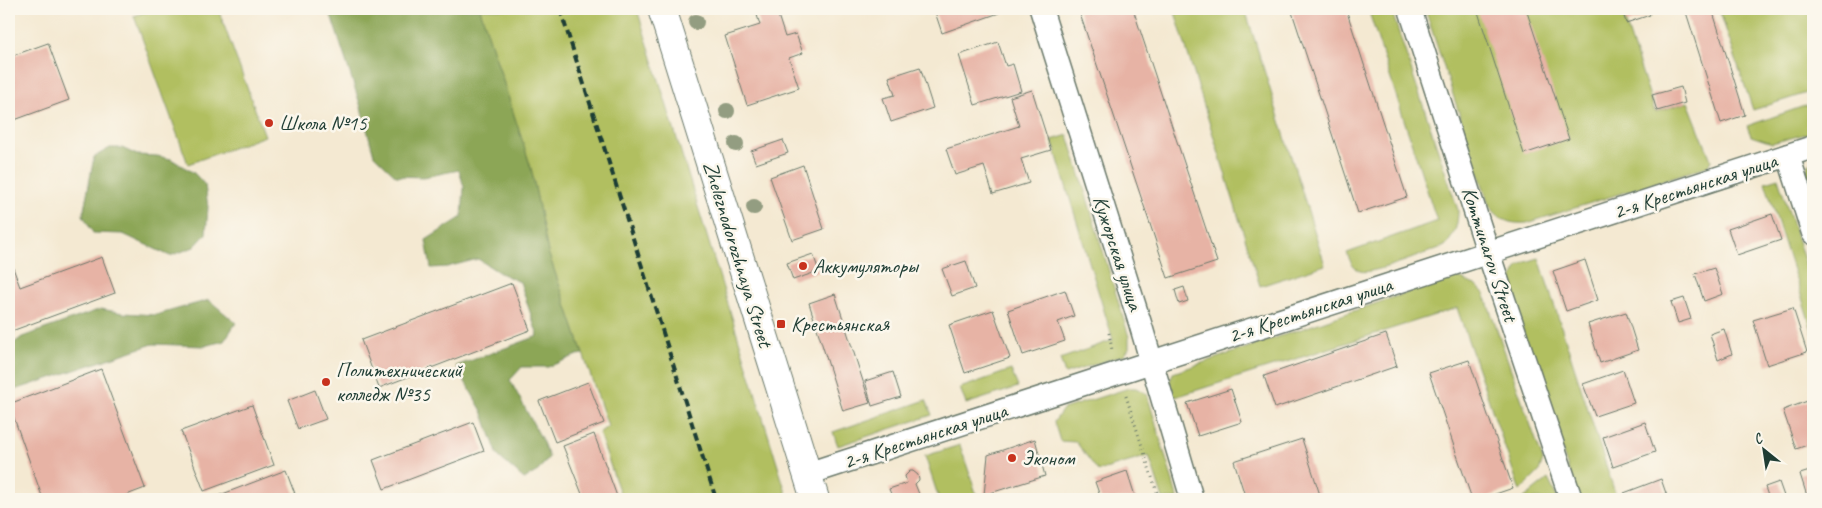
<svg xmlns="http://www.w3.org/2000/svg" width="1822" height="508" font-family="Caveat,sans-serif">
  <rect width="100%" height="100%" fill="#fbf7ec"/>
  <filter id="ink" filterUnits="userSpaceOnUse"><feTurbulence type="fractalNoise" baseFrequency=".02" numOctaves="2"/><feDisplacementMap in="SourceGraphic" scale="10" xChannelSelector="R" yChannelSelector="G"/><feConvolveMatrix kernelMatrix="1 2 1 2 8 2 1 2 1" color-interpolation-filters="sRGB"/></filter>
  <filter id="wash" filterUnits="userSpaceOnUse"><feTurbulence type="fractalNoise" baseFrequency=".0096" numOctaves="4" result="noise"/><feDisplacementMap in="SourceGraphic" scale="20" xChannelSelector="R" yChannelSelector="G"/><feGaussianBlur stdDeviation="1.12" result="paint"/><feColorMatrix in="noise" values="0 0 0 0 0 0 0 0 0 0 0 0 0 0 0 0 0 1.4 0 .05"/><feComposite in="paint" operator="in"/></filter>
  <g filter="url(#wash)">
    <rect width="100%" height="100%" fill="#f4e9d2"/>
    <!-- green -->
    <path fill="#b1bf61" stroke="#687e4a" d="M153,9H218L265,136L188,164L134,16Z
      M480,9H637L788,499H622L599,433L608,426L548,252L531,168Z
      M1174,9H1245L1325,265L1260,286Z
      M1368,9H1391L1458,210C1458,225 1455,235 1445,246C1430,251 1371,276 1360,271C1352,268 1350,260 1347,253L1437,221Z
      M1425,9H1621L1655,112L1688,102L1711,160L1708,166L1527,223C1508,224 1501,221 1489,205Z
      M1719,9H1813V91L1753,110Z
      M1813,103V132L1772,143L1751,136L1747,126Z
      M1068,135L1129,337V348L1124,355L1065,374L1060,359L1113,340L1052,140Z
      M1813,163V198L1806,176L1808,164Z
      M1778,178L1813,288V333L1765,182Z
      M1539,258L1617,499H1578L1510,291C1515,267 1515,265 1539,258Z
      M1459,278L1477,286L1484,293L1543,460L1539,472L1520,491L1457,308L1169,399L1168,386L1173,373L1447,279Z
      M1011,370L1018,387L966,404L960,388Z
      M1129,388H1136L1147,394L1178,499H1163L1149,456L1098,471L1076,442L1060,441L1054,422L1063,409Z
      M926,400L932,415L838,446L833,432Z
      M960,445L978,499H939L925,456Z
      M1548,479L1558,499H1523Z"/>
    <!-- forest -->
    <path fill="#8ca657" stroke="#567246" d="M329,9H480L531,168L548,252L583,354L577,355L548,367H522L510,380L542,440L549,457L538,471L524,479L498,456L482,411L456,366L538,336L520,282L500,273L478,259L447,267L431,268L426,240L462,217L464,187L459,170L424,177L396,176L374,155L360,104Z
      M110,148H122L137,155L157,156L171,159L194,173L205,185L208,207L206,234L194,247L170,256L123,234L93,233L83,215L94,157Z
      M209,300L236,323L224,341L204,346L153,344L9,392V347L22,337L101,309L123,313L156,315Z"/>
    <g id="blocks">
      <!-- building -->
      <path fill="#e7b3a5" d="M776,9L785,37L796,34L803,53L789,58L799,88L747,105L725,36L760,25L757,15Z
        M934,9H997L999,13L942,33Z
        M1087,9H1133L1217,262L1168,278L1079,11Z
        M1291,9H1346L1407,197L1358,213Z
        M1477,9H1526L1569,139L1524,154Z
        M1622,9H1647L1650,15L1626,23Z
        M1685,9H1712L1745,115L1721,123Z
        M998,42L1006,66L1013,64L1021,91L975,105L959,55Z
        M48,43L69,100L9,122V57Z
        M920,67L933,108L891,122L883,98L895,95L889,77Z
        M1681,87L1685,103L1657,111L1652,95Z
        M1032,90L1051,150L1021,159L1029,183L993,194L984,166L955,175L946,149L1019,126L1010,97Z
        M783,140L788,153L756,164L751,151Z
        M803,165L824,229L792,240L770,177Z
        M1772,214L1781,240L1737,255L1728,229Z
        M813,254L819,271L793,280L787,263Z
        M9,257L20,287L102,257L115,293L9,332Z
        M1585,260L1598,300L1566,311L1553,271Z
        M966,261L975,288L952,296L942,269Z
        M1714,268L1723,294L1704,301L1695,274Z
        M512,283L530,330L379,388L361,340Z
        M1184,287L1188,301L1179,304L1175,290Z
        M1065,290L1074,316L1058,322L1065,341L1023,355L1008,310Z
        M835,294L870,403L843,411L809,303Z
        M1684,298L1691,319L1678,323L1671,302Z
        M1793,308L1807,352L1767,365L1753,320Z
        M993,310L1010,358L965,373L949,325Z
        M1626,312L1638,350L1600,363L1588,324Z
        M1724,329L1732,354L1718,360L1710,334Z
        M1386,334L1397,366L1275,408L1264,376Z
        M1469,360L1513,488L1481,499H1472L1429,373Z
        M101,369L145,488L116,499H43L9,404Z
        M1623,370L1634,403L1595,416L1583,384Z
        M893,372L901,397L872,406L865,381Z
        M588,382L604,423L555,442L539,401Z
        M1231,389L1242,422L1198,436L1187,403Z
        M315,390L326,419L298,429L287,401Z
        M1813,399V443L1796,449L1783,410Z
        M252,405L274,465L204,491L181,431Z
        M473,422L484,451L384,489L373,460Z
        M1645,422L1655,452L1613,467L1603,437Z
        M594,434L618,499H584L563,446Z
        M1035,439L1045,476L984,495L988,455Z
        M1302,439L1320,495L1305,499H1246L1234,461Z
        M286,470L297,499H208L220,495Z
        M1813,470V499H1808L1800,474Z
        M910,471H913L918,475L919,480L915,484L921,499H893L889,489L907,483L905,476Z
        M1127,471L1136,499H1101L1095,482Z
        M1661,479L1668,499H1626L1624,493Z
        M1779,482L1785,499H1769L1765,487Z"/>
    </g>
  </g>
  <g filter="url(#ink)">
    <use href="#blocks" fill-opacity="0" stroke="#6a796b" stroke-width="1"/>
    <g fill="none" stroke-linecap="round" stroke-linejoin="round">
      <!-- street casing -->
      <g stroke="#6a796b" stroke-width="25">
        <path id="street" d="M1041,9L1140,323L1192,499
          M1410,9L1488,252L1571,499
          M1788,155L1813,233
          M807,474L1813,147"/>
      </g>
      <!-- secondary casing -->
      <g stroke="#6a796b" stroke-width="30">
        <path id="secondary" d="M662,9L815,499"/>
      </g>
      <!-- path -->
      <path stroke="#6a796b" stroke-width="3" stroke-dasharray="1 4" stroke-linecap="butt" d="M1109,333L1112,350
        M1126,396L1159,499"/>
      <!-- street -->
      <use href="#street" stroke="#fff" stroke-width="22"/>
      <!-- secondary -->
      <use href="#secondary" stroke="#fff" stroke-width="28"/>
      <!-- rail -->
      <path stroke="#1f3d34" stroke-width="4" stroke-dasharray="8 4" stroke-linecap="butt" d="M560,9L716,499"/>
    </g>
    <!-- trees -->
    <g fill="#939d81">
      <circle cx="696" cy="22" r="8"/>
      <circle cx="727" cy="111" r="8"/>
      <circle cx="736" cy="144" r="8"/>
      <circle cx="754" cy="207" r="8"/>
    </g>
  </g>
  <!-- markers -->
  <g fill="#c8321e" stroke="#fbf7ec" stroke-width="2">
    <circle cx="269" cy="123" r="5"/>
    <circle cx="803" cy="266" r="5"/>
    <rect x="776" y="319" width="10" height="10" rx="2.5"/>
    <circle cx="326" cy="382" r="5"/>
    <circle cx="1012" cy="458" r="5"/>
  </g>
  <g text-anchor="middle" dominant-baseline="central" stroke-width="5" stroke-linejoin="round" paint-order="stroke">
    <!-- poi labels -->
    <g font-size="21" fill="#1f3d34" stroke="#fbf7ec" text-anchor="start">
      <text x="279" y="123">Школа №15</text>
      <text x="813" y="266">Аккумуляторы</text>
      <text x="791" y="324">Крестьянская</text>
      <text x="336" y="370">Политехнический<tspan x="336" dy="24">колледж №35</tspan></text>
      <text x="1022" y="458">Эконом</text>
    </g>
    <!-- street labels -->
    <g font-size="21" fill="#1f3d34" stroke="#fbf7ec">
      <text transform="translate(1695 186) rotate(-18)">2-я Крестьянская улица</text>
      <text transform="translate(1118 253) rotate(72)">Кужорская улица</text>
      <text transform="translate(738 254) rotate(73)">Zheleznodorozhnaya Street</text>
      <text transform="translate(1490 254) rotate(72)">Kommunarov Street</text>
      <text transform="translate(1310 310) rotate(-18)">2-я Крестьянская улица</text>
      <text transform="translate(925 436) rotate(-18)">2-я Крестьянская улица</text>
    </g>
  </g>
  <!-- margin -->
  <rect width="1822" height="508" fill="none" stroke="#fbf7ec" stroke-width="30"/>
  <!-- north arrow -->
  <g transform="translate(1764 450) rotate(330)" stroke="#fbf7ec" stroke-width="4" paint-order="stroke">
  <path d="M0-4L9 19L0 12L-9 19Z" fill="#1f3d34"/>
  <text y="-8" font-size="14" font-weight="bold" text-anchor="middle" fill="#1f3d34">С</text>
  </g>
</svg>
